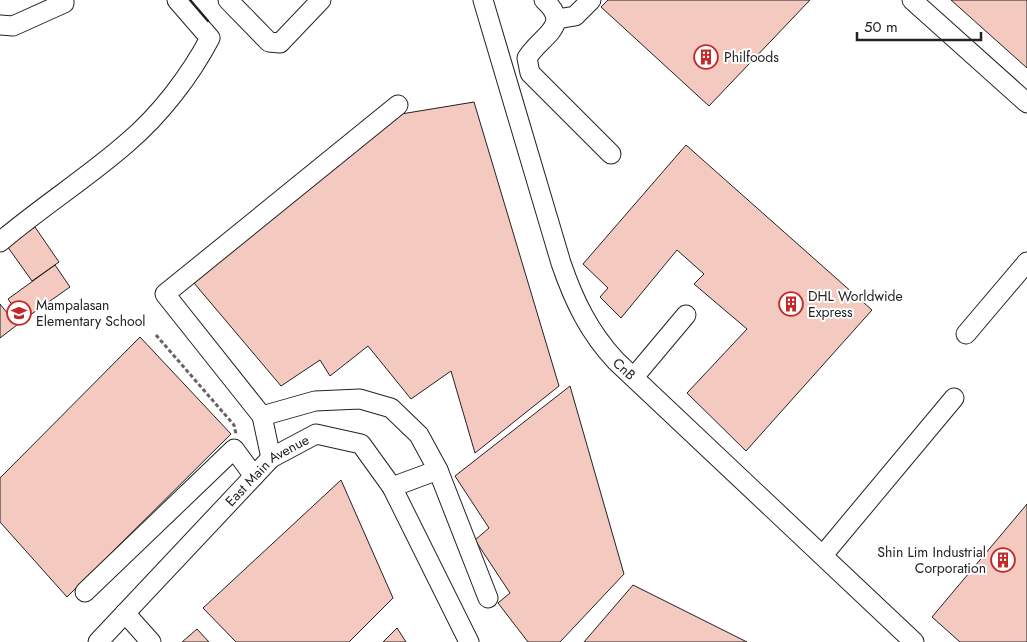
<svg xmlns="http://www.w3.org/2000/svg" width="1027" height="642" font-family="Jost,sans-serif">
  <rect width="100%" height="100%" fill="#fff"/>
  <!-- building -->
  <path fill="#f3c9c0" stroke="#222" d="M608,0H810L709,106L601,7Z
    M951,0H1027V68Z
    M474,102L559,386L475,453L451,371L411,399L368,346L330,376L320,360L281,386L194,283L401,114Z
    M686,145L872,310L746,451L687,393L747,329L694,284L704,274L677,250L621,318L600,297L608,288L583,264Z
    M35,227L59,262L32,281L7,246Z
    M55,265L70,287L23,320L8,299Z
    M0,304L17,325L0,338Z
    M140,337L231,434L67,597L0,522V478Z
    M570,386L624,574L560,642H528L498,603L510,593L475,540L489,528L455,476Z
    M341,480L393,598L349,642H236L203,608Z
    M1027,504V642H960L932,617Z
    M633,585L747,642H584Z
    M397,628L406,642H383Z
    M197,629L209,642H182Z"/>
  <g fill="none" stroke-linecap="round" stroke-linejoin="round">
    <!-- minor casing -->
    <g stroke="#222" stroke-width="21">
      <g id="minor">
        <path d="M228,0L269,42L280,43L321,0"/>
        <path id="s1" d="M483,0L561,263C574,301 589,332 616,361L914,642"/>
        <path d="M544,0C573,26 541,35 527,58L530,73L611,154"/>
        <path d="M912,0L1027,103"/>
        <path d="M557,19L575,16L591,0"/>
        <path d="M0,25L13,26L64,3V0"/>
        <path d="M0,242C41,207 87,178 127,143C160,115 190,76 210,38L177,0"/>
        <path d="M966,334L1027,262"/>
        <path d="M634,377L686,315"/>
        <path d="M262,416L271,458"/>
        <path d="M438,470L488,598"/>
        <path d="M392,487L438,470L419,435L391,408L360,399L315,401L262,416L165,294L398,105"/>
        <path d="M823,555L954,398"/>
        <path d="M85,592L234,449L254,476"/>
        <path d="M125,613L151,642"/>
        <path id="s2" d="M98,642L271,458L316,434L361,444L392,487L469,642"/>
      </g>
    </g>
    <!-- path -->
    <path stroke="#646464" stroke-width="3" stroke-dasharray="4 2.5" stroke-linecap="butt" d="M156,335L234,425L236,434"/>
    <!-- minor -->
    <use href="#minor" stroke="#fff" stroke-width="19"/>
    <!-- wall -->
    <path stroke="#222" stroke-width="2.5" d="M190,0L208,21"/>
  </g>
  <!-- icons -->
  <defs>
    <g id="building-ring" transform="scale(1.25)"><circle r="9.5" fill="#fff" stroke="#c62828" stroke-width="1.5"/><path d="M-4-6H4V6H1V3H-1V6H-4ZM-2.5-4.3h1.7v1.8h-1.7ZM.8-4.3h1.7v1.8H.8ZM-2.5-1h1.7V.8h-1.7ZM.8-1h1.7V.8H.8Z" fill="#c62828"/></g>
    <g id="school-ring" transform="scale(1.25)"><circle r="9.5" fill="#fff" stroke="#c62828" stroke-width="1.5"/><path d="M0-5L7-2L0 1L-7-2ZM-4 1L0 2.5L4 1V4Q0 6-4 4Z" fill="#c62828"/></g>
  </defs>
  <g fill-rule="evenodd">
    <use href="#building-ring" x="706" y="57"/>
    <use href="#building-ring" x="791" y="304"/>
    <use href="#school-ring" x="19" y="313"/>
    <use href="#building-ring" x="1003" y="560"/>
  </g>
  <g text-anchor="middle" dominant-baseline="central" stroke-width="4" stroke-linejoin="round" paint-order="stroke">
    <!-- poi labels -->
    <g font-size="14" fill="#222" stroke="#fff" text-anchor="start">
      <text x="724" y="57">Philfoods</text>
      <text x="808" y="296">DHL Worldwide<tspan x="808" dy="16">Express</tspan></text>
      <text x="36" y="305">Mampalasan<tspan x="36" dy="16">Elementary School</tspan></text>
      <text x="986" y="552" text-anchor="end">Shin Lim Industrial<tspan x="986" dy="16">Corporation</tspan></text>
    </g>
    <!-- street labels -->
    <g font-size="14" fill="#222" stroke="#fff">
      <text stroke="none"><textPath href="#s1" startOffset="399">CnB</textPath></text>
      <text stroke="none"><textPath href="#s2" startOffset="242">East Main Avenue</textPath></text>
    </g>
  </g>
  <!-- scale -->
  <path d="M857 32v8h124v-8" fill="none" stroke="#222222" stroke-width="2.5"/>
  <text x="864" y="32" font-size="15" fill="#222222" stroke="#ffffff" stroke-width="4" paint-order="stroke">50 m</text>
</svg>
